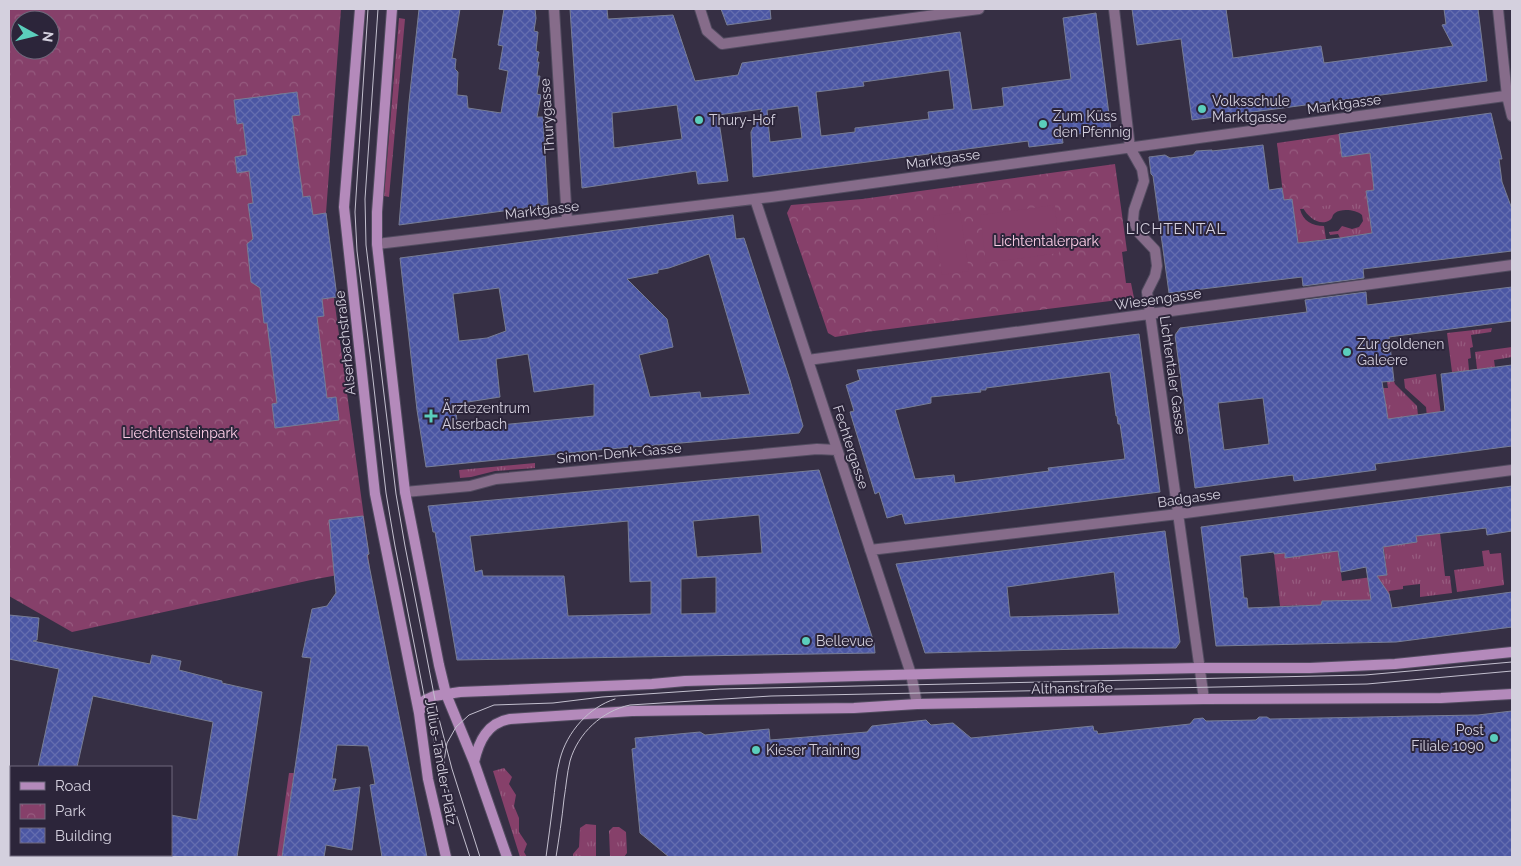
<svg xmlns="http://www.w3.org/2000/svg" width="1521" height="866" font-family="Raleway,sans-serif">
  <defs>
    <pattern id="grass-tufts" width="24" height="20" patternUnits="userSpaceOnUse" patternTransform="scale(1.25)"><rect width="24" height="20" fill="#86406a"/><path d="M3 7l-1-3M5 7V3M7 7l1-3M15 17l-1-3M17 17v-4M19 17l1-3" fill="none" stroke="#965b7f"/></pattern>
    <pattern id="park-crowns" width="20" height="18" patternUnits="userSpaceOnUse" patternTransform="scale(1.25)"><rect width="20" height="18" fill="#86406a"/><path d="M2 6a3 3 0 1 1 6 0M12 15a3 3 0 1 1 6 0" fill="none" stroke="#965b7f"/></pattern>
    <pattern id="building-cross-hatch" width="8" height="8" patternUnits="userSpaceOnUse" patternTransform="scale(1.25)"><rect width="8" height="8" fill="#4b56a3"/><path d="M0 0l8 8M0 8l8-8" fill="none" stroke="#646daf"/></pattern>
  </defs>
  <rect width="100%" height="100%" fill="#362f44"/>
  <!-- grass -->
  <path fill="url(#grass-tufts)" d="M399,18L405,19L389,197L384,196Z
    M1277,143L1313,196L1368,200L1372,233L1340,238L1338,234L1330,235L1329,232L1338,231L1342,226L1352,229L1359,227L1363,221L1362,215C1356,210 1342,208 1335,213C1331,216 1334,217 1330,220C1320,227 1308,217 1303,208L1300,209C1303,221 1312,226 1324,226L1326,239L1298,243Z
    M1492,328L1491,332L1471,335L1473,347L1470,348L1471,358L1468,359L1469,370L1477,369L1475,352L1512,347V357L1494,360L1495,367L1480,369L1484,403L1443,389L1442,386L1465,384L1463,371L1452,372L1447,333Z
    M1436,374L1441,415L1427,417L1426,407L1405,388L1404,379Z
    M1394,381L1395,384L1417,406L1418,415L1407,416L1389,427L1383,388H1388L1387,382Z
    M535,463V468L495,471L471,477L460,478L459,470Z
    M1440,533L1445,576H1450L1452,593L1420,597V584L1403,586V589L1389,591L1391,602L1375,582L1369,593L1379,604L1358,600L1322,601L1321,605L1280,606L1274,554L1285,553L1286,558L1327,552L1337,546L1342,581L1387,575L1383,541L1408,537L1409,543L1417,542L1416,536Z
    M1489,550L1490,554L1501,553L1504,585L1457,592L1454,570L1484,566L1482,551Z
    M504,768L512,777L509,784L516,795L514,806L519,818V832L527,844L524,852L527,857H520L493,771Z
    M289,773H294L282,857H277Z
    M586,824L596,825V857H573V854L579,847L580,828Z
    M613,827H619L626,832L627,853L624,857H608L610,856L609,831Z"/>
  <!-- park -->
  <path fill="url(#park-crowns)" fill-rule="evenodd" d="M9,9H341L326,213L337,297L334,298L369,554L368,555L370,569L311,580L72,632L9,596ZM20,20H50V50H20Z
    M1339,134L1343,157L1370,153L1377,199L1285,211L1277,143Z
    M1115,164L1127,251L1122,252L1126,283H1131L1134,298L866,332L835,337L828,333L787,213L791,205L862,199Z"/>
  <!-- pitch -->
  <path fill="#86406a" d="M1055,205L1059,253L986,263L980,215Z
    M960,212L969,271L942,275L933,216Z"/>
  <!-- building -->
  <path fill="url(#building-cross-hatch)" stroke="#777d95" fill-rule="evenodd" d="M419,9H460L452,58L456,59L455,69L458,72L457,95L467,96L468,108L501,113L508,71L499,69L503,46L498,45L504,9H535L536,18L534,31L538,32L536,51L539,52L537,62H539L537,76H540L537,94L541,95L537,117H543L548,205L399,225L409,102Z
    M570,9H607L608,19L673,15L695,81L738,75L742,63L960,32L972,110L1004,106L1002,88L1071,79L1063,18L1096,13L1111,130L1062,136L1063,143L1029,147L1028,141L753,177L751,132L762,109L718,115L728,181L698,184L696,171L582,188ZM949,70L954,109L928,112L929,119L855,128V132L821,136L816,92L864,86L863,82ZM677,105L682,139L614,148L612,113ZM798,106L802,138L770,142L767,110Z
    M721,9H770L771,19L727,25Z
    M1132,9H1226L1233,58L1321,46L1324,63L1453,46L1442,25L1446,24L1444,9H1478L1487,81L1192,120L1181,39L1137,45Z
    M297,92L300,115L292,116L303,197L310,196L313,215L326,213L337,297L322,299L324,316L317,317L327,398L336,397L339,420L275,428L272,404L277,403L267,323H264L260,288L251,282L247,244L253,239L248,204L253,203L249,171L237,173L235,157L247,155L243,123L237,124L234,100Z
    M1491,113L1502,159H1499L1502,182L1512,209V251L1363,269L1364,278L1303,286L1302,277L1169,293L1153,176L1151,174L1149,157L1165,155L1170,158L1193,155L1196,151L1212,150V151L1263,145L1269,190L1282,188L1284,200L1292,199L1298,243L1340,238L1372,233L1366,191L1374,190L1370,153L1342,157L1339,134Z
    M733,215L736,239L744,238L790,380L803,426L799,433L598,450L426,467L417,410L400,258ZM709,254L750,394L701,398L700,392L650,397L639,355L673,347L667,319L627,279L658,273V270L669,268ZM499,288L506,331L487,338L459,341L453,294ZM528,354L534,392L594,384V416L458,429L455,404L500,397L496,359Z
    M1512,287V321L1389,337L1394,381L1382,382L1388,419L1445,411L1441,374L1512,365V446L1375,464L1376,470L1294,481L1293,475L1195,488L1175,335L1180,328L1307,312L1305,300L1366,292L1367,305ZM1263,398L1269,444L1224,450L1218,403Z
    M1139,334L1160,492L905,524L902,514L887,518L879,492L875,494L850,412L854,411L846,385L860,380L857,370ZM1110,372L1116,416H1117L1118,424H1120L1125,459L1048,468L1049,471L955,483L954,475L915,479L895,410L931,403V397L981,392L980,390H986V388Z
    M819,470L874,643L875,653L457,660L435,532H433L428,506ZM759,515L762,553L697,557L693,521ZM628,521L630,582L651,581V614L568,616L564,576H483L482,570L475,572L470,536ZM716,577V613L681,614V579Z
    M1512,486V531L1487,535L1486,528L1470,530L1416,536L1417,542L1383,547L1387,575L1377,576L1389,594L1392,608L1512,592V627L1396,642L1216,646L1201,527ZM1338,551L1341,572L1366,567L1371,600L1322,601L1321,605L1248,608L1247,598H1244L1240,556L1274,552V554L1285,553V558Z
    M363,516L369,554L367,555L427,857H382L370,785L375,784L368,746L337,745L332,779H336L333,791L360,787L352,850L326,845L324,857H282L311,658L302,657L312,609L327,606L336,593L329,520Z
    M1165,531L1180,642L1176,648H1123L925,653L896,564ZM1114,572L1119,614L1010,617L1007,587Z
    M9,615L39,618L37,640L33,641L150,664L152,655L181,661L179,670L222,681V683L262,692L237,857H171V815L197,820L213,722L93,696L77,767H38L59,669L9,659Z
    M1512,711V857H669L640,833L632,749L636,748L635,738L700,732L705,735L769,729L770,740L867,732L872,726L926,720L931,725L953,723L971,738L1093,726L1094,731H1097L1098,734L1190,724L1194,719L1203,718L1206,721L1256,720L1259,717H1267L1270,719L1419,716L1478,715Z"/>
  <g fill="none" stroke-linecap="round" stroke-linejoin="round">
    <!-- street casing -->
    <g stroke="#524c60" stroke-width="12">
      <path id="street" d="M554,9L567,221
        M700,9L707,31L722,44L979,9
        M1114,9L1130,148L1142,169L1144,181L1134,210L1133,220L1139,233L1155,250L1157,266L1155,276L1147,292L1204,699
        M1498,9L1507,96L1512,116
        M755,199L911,674L917,704
        M377,244L771,197L1512,95
        M808,360L1512,265
        M405,492L470,486L496,479L817,449L837,450
        M870,550L1178,514L1512,470"/>
    </g>
    <!-- secondary casing -->
    <g stroke="#524c60" stroke-width="12">
      <path id="secondary" d="M360,9L344,207L375,494L419,713L428,779L446,857
        M392,9L377,212V244L405,492L439,665L446,694L474,762L507,857
        M419,713L425,700L434,696L460,692L652,684L685,681L962,673L1199,668H1310L1395,664L1512,652
        M474,762C479,741 487,723 510,719L632,711L854,708L917,704L1204,699L1441,698L1512,694"/>
    </g>
    <!-- street -->
    <use href="#street" stroke="#866c8a" stroke-width="10"/>
    <!-- secondary -->
    <use href="#secondary" stroke="#b48abb" stroke-width="10"/>
    <!-- tram -->
    <path stroke="#c3bfce" stroke-width="1" d="M368,9L355,212L357,251L371,362L386,493L395,546L419,669L429,721L443,774L470,857
      M378,9L365,199L366,245L396,494L405,546L438,715L452,769L480,857
      M448,788L445,773L444,761L447,743L451,736L456,727L469,715L494,705L553,703L602,697L720,689L1365,675L1512,662
      M546,857C548,840 551,822 553,804C555,789 556,773 560,759C567,732 589,707 615,699
      M556,857C559,838 562,819 564,799C566,787 567,773 570,761C578,733 602,711 630,705L771,696L1367,684L1512,671"/>
  </g>
  <!-- markers -->
  <g fill="#5bcebc" stroke="#2c253a" stroke-width="2">
    <circle cx="1202" cy="109" r="5"/>
    <circle cx="699" cy="120" r="5"/>
    <circle cx="1043" cy="124" r="5"/>
    <circle cx="1347" cy="352" r="5"/>
    <path d="M428.5 408.5h5v5h5v5h-5v5h-5v-5h-5v-5h5z"/>
    <circle cx="806" cy="641" r="5"/>
    <circle cx="1494" cy="738" r="5"/>
    <circle cx="756" cy="750" r="5"/>
  </g>
  <g text-anchor="middle" dominant-baseline="central" stroke-width="4" stroke-linejoin="round" paint-order="stroke">
    <!-- poi labels -->
    <g font-size="14" fill="#d4d0de" stroke="#2c253a" text-anchor="start">
      <text x="1212" y="101">Volksschule<tspan x="1212" dy="16">Marktgasse</tspan></text>
      <text x="1053" y="116">Zum Küss<tspan x="1053" dy="16">den Pfennig</tspan></text>
      <text x="709" y="120">Thury-Hof</text>
      <text x="1357" y="344">Zur goldenen<tspan x="1357" dy="16">Galeere</tspan></text>
      <text x="442" y="408">Ärztezentrum<tspan x="442" dy="16">Alserbach</tspan></text>
      <text x="816" y="641">Bellevue</text>
      <text x="1484" y="730" text-anchor="end">Post<tspan x="1484" dy="16">Filiale 1090</tspan></text>
      <text x="766" y="750">Kieser Training</text>
    </g>
    <!-- street labels -->
    <g font-size="14" fill="#d4d0de" stroke="#2c253a">
      <text transform="translate(1344 104) rotate(-8)">Marktgasse</text>
      <text transform="translate(547 116) rotate(-94)">Thurygasse</text>
      <text transform="translate(943 159) rotate(-8)">Marktgasse</text>
      <text transform="translate(542 210) rotate(-7)">Marktgasse</text>
      <text transform="translate(1158 299) rotate(-8)">Wiesengasse</text>
      <text transform="translate(345 343) rotate(-96)">Alserbachstraße</text>
      <text transform="translate(1173 375) rotate(82)">Lichtentaler Gasse</text>
      <text transform="translate(851 447) rotate(72)">Fechtergasse</text>
      <text transform="translate(619 453) rotate(-5)">Simon-Denk-Gasse</text>
      <text transform="translate(1189 498) rotate(-8)">Badgasse</text>
      <text transform="translate(1072 688) rotate(-1)">Althanstraße</text>
      <text transform="translate(441 762) rotate(80)">Julius-Tandler-Platz</text>
    </g>
    <!-- park labels -->
    <g font-size="14" fill="#fccee7" stroke="#2c253a">
      <text x="1046" y="241">Lichtentalerpark</text>
      <text x="180" y="433">Liechtensteinpark</text>
    </g>
    <!-- neighbourhood labels -->
    <g font-size="15" letter-spacing="1" fill="#d4d0de" stroke="#2c253a">
      <text x="1176" y="229">LICHTENTAL</text>
    </g>
  </g>
  <!-- border -->
  <rect width="1521" height="866" fill="none" stroke="#d4d0de" stroke-width="20"/>
  <!-- legend -->
  <rect x="10" y="766" width="162" height="90" fill="#2c253a" stroke="#6f697c"/>
  <rect x="20" y="782" width="25" height="8" fill="#b48abb" stroke="#6f697c"/>
  <text x="55" y="791" font-size="15" fill="#d4d0de">Road</text>
  <rect x="20" y="804" width="25" height="15" fill="url(#park-crowns)" stroke="#6f697c"/>
  <text x="55" y="816" font-size="15" fill="#d4d0de">Park</text>
  <rect x="20" y="828" width="25" height="15" fill="url(#building-cross-hatch)" stroke="#6f697c"/>
  <text x="55" y="841" font-size="15" fill="#d4d0de">Building</text>
  <!-- north arrow -->
  <g transform="translate(35 35) rotate(98)"><circle r="24" fill="#2c253a" stroke="#6f697c"/>
  <path d="M0-4L9 19L0 12L-9 19Z" fill="#5bcebc"/>
  <text y="-8" font-size="14" font-weight="bold" text-anchor="middle" fill="#d4d0de">N</text>
  </g>
</svg>
